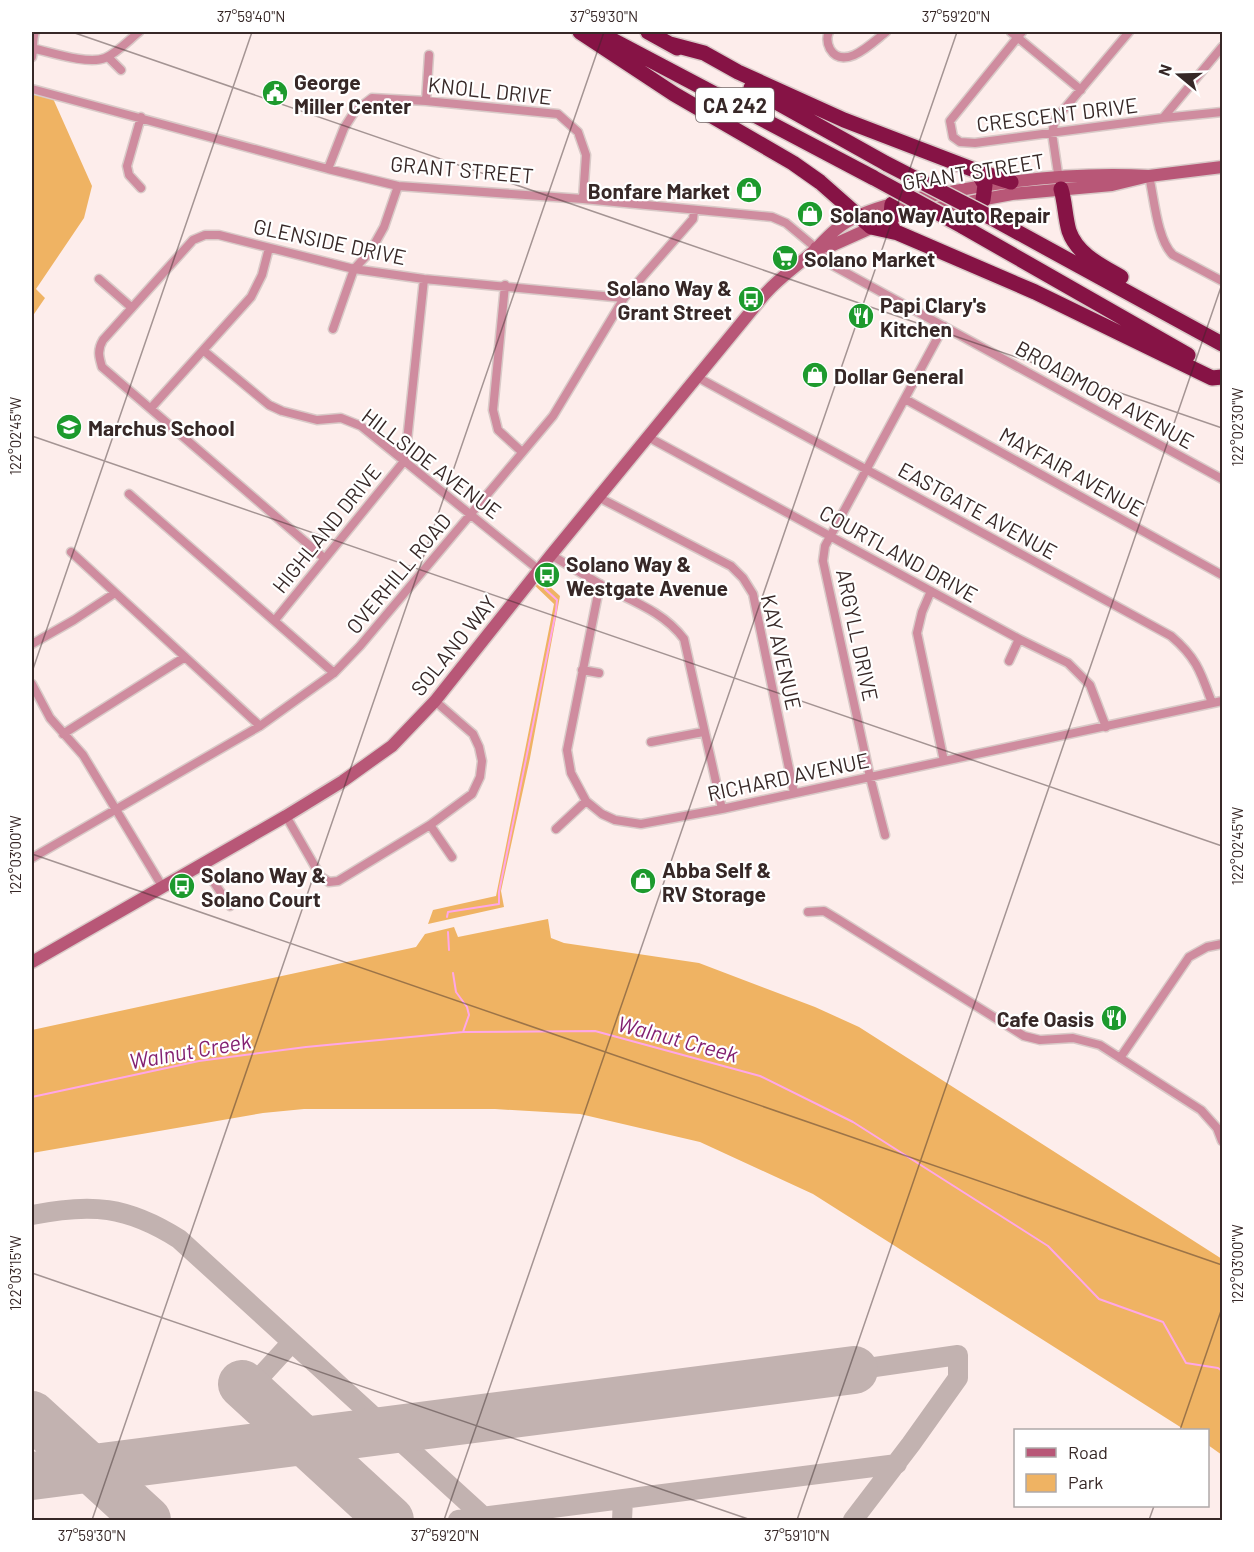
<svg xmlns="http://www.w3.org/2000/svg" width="1254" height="1552" font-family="Barlow,sans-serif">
  <rect width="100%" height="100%" fill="#fdedeb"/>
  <!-- green -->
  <path fill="#efb363" d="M32,89L51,94L92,186L84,218L36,289L45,298L32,317Z
    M536,574L560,596L530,758L501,891L504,907L428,924L433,910L496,896L554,604L530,581Z
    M548,919L551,938L564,943L699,963L815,1007L859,1027L1222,1259V1455L1208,1445V1430H1185L813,1194L700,1142L580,1114L495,1109H304L263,1113L32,1153V1030L416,947L425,934L454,927L458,937Z"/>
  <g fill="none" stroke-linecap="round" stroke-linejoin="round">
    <!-- stream -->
    <path stroke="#ffa7e7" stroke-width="2" d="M447,917L448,912L499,904V892L556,611L557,600L545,589
      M448,932L449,950
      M453,973L456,992L467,1007L469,1015L463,1032
      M32,1097L199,1061L306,1047L463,1032L595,1031L760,1076L853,1122L1048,1246L1099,1299L1163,1322L1186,1363L1218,1368L1222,1371"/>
    <!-- taxiway -->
    <path stroke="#c2b2b0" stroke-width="20" d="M32,1215C91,1203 127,1206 179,1239L487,1520
      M248,1390L292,1342
      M458,1520L897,1464
      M622,1520L623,1499
      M853,1520L911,1444L958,1378V1355L854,1370"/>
    <!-- runway -->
    <path stroke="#c2b2b0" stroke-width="48" d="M242,1384L390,1520
      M32,1415L147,1520
      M32,1476L854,1370"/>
    <!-- street casing -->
    <g stroke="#d9cac8" stroke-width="11">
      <path id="street" d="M829,32C826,38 827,43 830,49C844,72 873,42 886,32
        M1011,32L1081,90
        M1022,32L950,121L953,137L960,142L975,143L1163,118L1222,47
        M32,48C50,52 88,65 105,58C117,53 129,40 139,32
        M32,57C34,48 32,40 35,32
        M108,57L121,70
        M32,89L328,169L398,186L583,199L772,217L786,223L816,248L830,264L1222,479
        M426,101L429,55
        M141,117L127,166L129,175L141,188
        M1163,118L1222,112
        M328,169L344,128L355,111L372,98L426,101L558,114L578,132L586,155L583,199
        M1149,176C1154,197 1157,240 1173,255L1222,281
        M1059,180L1052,133L1055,120L1129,32
        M99,279L131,307
        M505,285L493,410L498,430L522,452
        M333,329L354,269L370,252L384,227L398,186
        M204,351L269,405L282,411L317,420L341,418L361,426L539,570
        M697,377L1171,636C1197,658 1201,673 1212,703
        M905,399L1222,575
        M151,408L251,297L262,275L269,248
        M648,437L1019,639L1068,663L1090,685L1106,727
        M129,494L334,673
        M598,497L731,566L743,578L753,594L794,793
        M71,552L260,726
        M551,555C568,565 586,576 603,586C632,601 664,612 684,639L722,809
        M324,558L102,367C99,357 97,350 103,340L193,240L205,235H219L354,269L424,279L624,298
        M600,584L567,750L571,773L586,801L602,814L615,820L641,824L722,809L1222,701
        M931,591L922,612L917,633L944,761
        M275,620L405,460L424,279
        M32,644L74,620L115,593
        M1009,661L1019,639
        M582,670L599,673
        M32,684L50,718L83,755L162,886
        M63,734L185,657
        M651,742L703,732
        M286,816L321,877L329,882L338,881L430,825L472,794L480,777L482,761L479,747L473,734L435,701
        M430,825L452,857
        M556,829L586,801
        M885,835L870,777L823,561L825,546L944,326
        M32,858L260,726L334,673L360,646L553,416L624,298L693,219L694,211
        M202,865L230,906
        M808,912L824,911L839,920L1024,1036L1040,1040L1073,1038L1100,1045L1201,1110L1217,1128L1222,1141
        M1120,1058L1189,957L1207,947L1222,944"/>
    </g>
    <!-- secondary casing -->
    <g stroke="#d9cac8" stroke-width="15">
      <path id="secondary" d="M816,248L833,245L900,215L1012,194L1112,185L1149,176L1222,167
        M32,962L286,816L343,781L392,746L435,701L551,555L765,294C781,276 800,264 817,248C831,233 840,224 860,215C885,204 913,199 940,194C1008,180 1079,172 1149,176"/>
    </g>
    <!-- highway casing -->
    <g stroke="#d9cac8" stroke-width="18">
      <path id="highway" d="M580,32L674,94L793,163L820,182L871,227L898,233L1035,292L1212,378L1222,377
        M597,32L874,178
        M648,32L677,48
        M670,44L704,53L738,72L844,120L977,171L1011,182
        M751,88L887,164
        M977,171L985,185L983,200
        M1061,189C1065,202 1065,217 1069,231C1077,254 1100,265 1121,277
        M892,204L890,224L895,232
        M988,216L1222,344
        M962,226L1188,355"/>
    </g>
    <!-- street -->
    <use href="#street" stroke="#cf8c9f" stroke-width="8"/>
    <!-- secondary -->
    <use href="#secondary" stroke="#b85777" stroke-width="12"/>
    <!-- highway -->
    <use href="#highway" stroke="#861345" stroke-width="15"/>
    <!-- highway-bridge casing -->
    <g stroke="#d9cac8" stroke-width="18" stroke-linecap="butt">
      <path id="highway-bridge" d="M887,164L988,216
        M874,178L962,226"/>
    </g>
    <!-- highway-bridge -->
    <use href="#highway-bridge" stroke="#861345" stroke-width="15"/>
  </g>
  <!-- ticks -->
  <path fill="none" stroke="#372827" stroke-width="1.5" stroke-opacity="0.45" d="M72,32L1222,428M32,436L1222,846M32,672L252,32M32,854L1222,1265M32,1273L751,1520M1180,1430L1222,1308M92,1520L604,32M444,1520L957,32M797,1520L1222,284M1149,1520L1154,1506"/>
  <!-- icons -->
  <defs>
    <g id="civic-disc" transform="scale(1.35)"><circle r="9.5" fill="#1d9a2d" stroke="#fff"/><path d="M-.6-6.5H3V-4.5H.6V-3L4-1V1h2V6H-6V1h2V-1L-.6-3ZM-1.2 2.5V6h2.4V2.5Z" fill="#fff"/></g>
    <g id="shop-disc" transform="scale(1.35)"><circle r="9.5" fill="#1d9a2d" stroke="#fff"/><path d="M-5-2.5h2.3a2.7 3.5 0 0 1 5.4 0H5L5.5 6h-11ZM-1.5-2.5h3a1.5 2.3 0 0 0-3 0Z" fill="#fff"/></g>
    <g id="supermarket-disc" transform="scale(1.35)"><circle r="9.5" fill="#1d9a2d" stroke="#fff"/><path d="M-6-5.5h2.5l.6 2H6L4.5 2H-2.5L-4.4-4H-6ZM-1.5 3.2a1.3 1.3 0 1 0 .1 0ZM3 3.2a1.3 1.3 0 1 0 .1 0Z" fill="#fff"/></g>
    <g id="bus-disc" transform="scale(1.35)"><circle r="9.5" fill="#1d9a2d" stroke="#fff"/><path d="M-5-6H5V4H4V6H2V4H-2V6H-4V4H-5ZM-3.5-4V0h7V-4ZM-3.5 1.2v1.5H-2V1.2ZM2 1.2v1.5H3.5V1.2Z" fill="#fff"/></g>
    <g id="restaurant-disc" transform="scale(1.35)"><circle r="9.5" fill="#1d9a2d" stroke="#fff"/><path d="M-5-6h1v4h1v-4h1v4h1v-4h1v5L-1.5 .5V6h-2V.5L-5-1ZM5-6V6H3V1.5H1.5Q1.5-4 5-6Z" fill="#fff"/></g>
    <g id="school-disc" transform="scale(1.35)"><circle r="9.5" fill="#1d9a2d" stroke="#fff"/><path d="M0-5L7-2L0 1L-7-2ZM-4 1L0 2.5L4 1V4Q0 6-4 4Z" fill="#fff"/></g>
  </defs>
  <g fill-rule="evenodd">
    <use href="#civic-disc" x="275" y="93"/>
    <use href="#shop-disc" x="749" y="190"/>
    <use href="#shop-disc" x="810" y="214"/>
    <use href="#supermarket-disc" x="785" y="258"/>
    <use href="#bus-disc" x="751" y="299"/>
    <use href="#restaurant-disc" x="861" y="316"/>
    <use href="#shop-disc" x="815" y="375"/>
    <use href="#school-disc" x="69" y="427"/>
    <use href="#bus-disc" x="547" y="575"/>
    <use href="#shop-disc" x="643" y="881"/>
    <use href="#bus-disc" x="182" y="886"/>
    <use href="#restaurant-disc" x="1114" y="1018"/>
  </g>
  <g text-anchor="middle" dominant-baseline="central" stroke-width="4.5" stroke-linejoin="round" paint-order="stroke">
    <!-- shield labels -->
    <rect fill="#fff" stroke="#736868" stroke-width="1.5" x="696" y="88" width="78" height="34" rx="4.5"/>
    <g font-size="20" font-weight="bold" fill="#372827">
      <text x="735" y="105">CA 242</text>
    </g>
    <!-- poi labels -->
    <g font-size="21" font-weight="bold" fill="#372827" stroke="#fff" text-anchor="start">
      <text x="294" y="81">George<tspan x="294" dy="24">Miller Center</tspan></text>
      <text x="730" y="190" text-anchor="end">Bonfare Market</text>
      <text x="830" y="214">Solano Way Auto Repair</text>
      <text x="804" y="258">Solano Market</text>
      <text x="732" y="287" text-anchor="end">Solano Way &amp;<tspan x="732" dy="24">Grant Street</tspan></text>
      <text x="880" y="304">Papi Clary's<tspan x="880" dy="24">Kitchen</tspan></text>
      <text x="834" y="375">Dollar General</text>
      <text x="88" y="427">Marchus School</text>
      <text x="566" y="563">Solano Way &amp;<tspan x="566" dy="24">Westgate Avenue</tspan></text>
      <text x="662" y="869">Abba Self &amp;<tspan x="662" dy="24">RV Storage</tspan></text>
      <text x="201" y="874">Solano Way &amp;<tspan x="201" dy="24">Solano Court</tspan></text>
      <text x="1094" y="1018" text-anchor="end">Cafe Oasis</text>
    </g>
    <!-- street labels -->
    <g font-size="21" fill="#372827" stroke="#fff">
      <text transform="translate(490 90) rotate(6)">KNOLL DRIVE</text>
      <text transform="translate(1057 114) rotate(-7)">CRESCENT DRIVE</text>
      <text transform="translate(462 169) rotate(5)">GRANT STREET</text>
      <text transform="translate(973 171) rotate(-9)">GRANT STREET</text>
      <text transform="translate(330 241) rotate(12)">GLENSIDE DRIVE</text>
      <text transform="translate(1105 394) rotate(29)">BROADMOOR AVENUE</text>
      <text transform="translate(432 463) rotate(37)">HILLSIDE AVENUE</text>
      <text transform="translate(1072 471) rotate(29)">MAYFAIR AVENUE</text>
      <text transform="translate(978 510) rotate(29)">EASTGATE AVENUE</text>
      <text transform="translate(326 528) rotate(-51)">HIGHLAND DRIVE</text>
      <text transform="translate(899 553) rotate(29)">COURTLAND DRIVE</text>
      <text transform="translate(398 573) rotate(-50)">OVERHILL ROAD</text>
      <text transform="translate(858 635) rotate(78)">ARGYLL DRIVE</text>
      <text transform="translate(453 645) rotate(-51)">SOLANO WAY</text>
      <text transform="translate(782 652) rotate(77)">KAY AVENUE</text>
      <text transform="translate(788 776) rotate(-12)">RICHARD AVENUE</text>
    </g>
    <!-- water labels -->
    <g font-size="22" font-style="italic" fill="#842171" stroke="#fff">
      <text transform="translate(678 1038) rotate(15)">Walnut Creek</text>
      <text transform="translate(190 1050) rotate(-10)">Walnut Creek</text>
    </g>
  </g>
  <!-- border -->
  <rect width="1254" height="1552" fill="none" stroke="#ffffff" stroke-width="66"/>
  <!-- legend -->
  <rect x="1014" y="1429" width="195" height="78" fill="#ffffff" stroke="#afa9a9" stroke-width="1.5"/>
  <rect x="1026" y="1448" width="30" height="9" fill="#b85777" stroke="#afa9a9" stroke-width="1.5"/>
  <text x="1068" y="1459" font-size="18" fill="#372827">Road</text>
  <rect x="1026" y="1474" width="30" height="18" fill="#efb363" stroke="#afa9a9" stroke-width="1.5"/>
  <text x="1068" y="1489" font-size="18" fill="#372827">Park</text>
  <!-- north arrow -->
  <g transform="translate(1179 75) rotate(289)" stroke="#ffffff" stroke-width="4.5" paint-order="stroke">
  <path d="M0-4.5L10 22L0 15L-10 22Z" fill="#372827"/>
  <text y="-9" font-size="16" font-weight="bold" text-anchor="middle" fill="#372827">N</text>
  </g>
  <rect x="33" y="33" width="1188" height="1486" fill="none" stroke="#372827" stroke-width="2"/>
  <g font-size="15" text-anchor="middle" fill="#372827">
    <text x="251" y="22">37°59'40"N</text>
    <text x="604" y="22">37°59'30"N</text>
    <text x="956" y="22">37°59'20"N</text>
    <text transform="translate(1238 427) rotate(-90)" y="5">122°02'30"W</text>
    <text transform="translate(16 436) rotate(-90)" y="5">122°02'45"W</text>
    <text transform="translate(1238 846) rotate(-90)" y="5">122°02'45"W</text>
    <text transform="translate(16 855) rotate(-90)" y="5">122°03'00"W</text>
    <text transform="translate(1238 1264) rotate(-90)" y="5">122°03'00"W</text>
    <text transform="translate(16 1273) rotate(-90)" y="5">122°03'15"W</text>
    <text x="92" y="1541">37°59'30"N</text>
    <text x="445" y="1541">37°59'20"N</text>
    <text x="797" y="1541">37°59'10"N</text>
  </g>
</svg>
